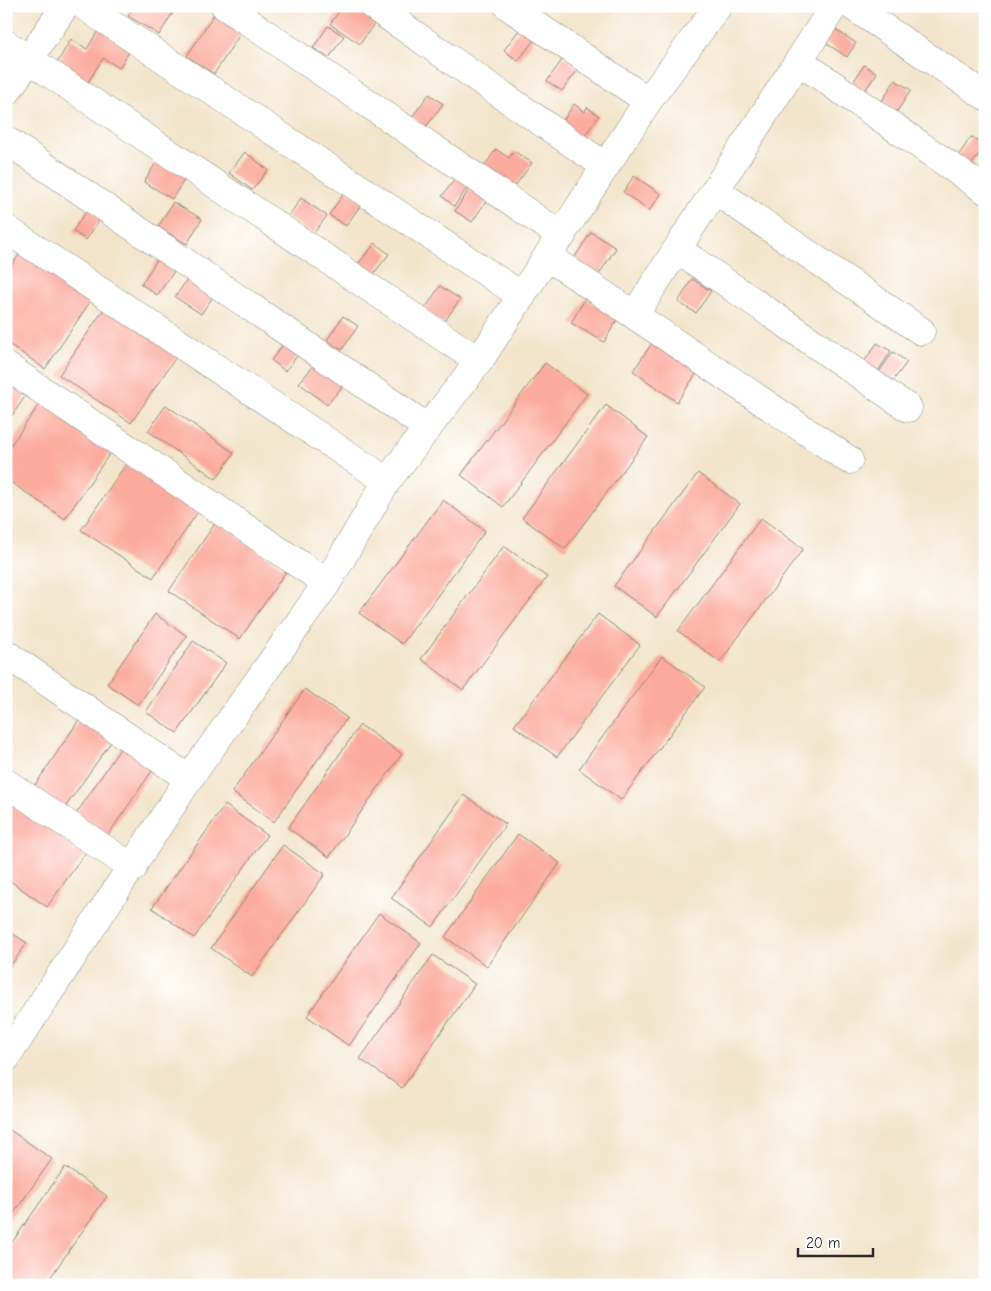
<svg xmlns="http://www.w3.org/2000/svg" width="991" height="1291" font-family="'Comic Neue',sans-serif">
  <rect width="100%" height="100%" fill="#fff"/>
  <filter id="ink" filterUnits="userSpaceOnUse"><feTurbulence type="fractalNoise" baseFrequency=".02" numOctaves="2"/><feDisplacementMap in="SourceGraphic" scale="10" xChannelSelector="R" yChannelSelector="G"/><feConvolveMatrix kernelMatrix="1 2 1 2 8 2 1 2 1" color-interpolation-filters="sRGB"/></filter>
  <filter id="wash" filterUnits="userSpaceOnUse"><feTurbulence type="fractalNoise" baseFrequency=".0096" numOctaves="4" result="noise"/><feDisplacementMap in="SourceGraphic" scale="20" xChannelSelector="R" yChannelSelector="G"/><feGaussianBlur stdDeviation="1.12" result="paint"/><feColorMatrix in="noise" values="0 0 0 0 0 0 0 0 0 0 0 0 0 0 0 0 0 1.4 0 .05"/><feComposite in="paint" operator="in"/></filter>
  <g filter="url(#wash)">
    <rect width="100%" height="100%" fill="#f3e5cc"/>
    <g id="blocks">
      <!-- building -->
      <path fill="#fcaa9d" d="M134,6H165L174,11L159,35L128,16Z
        M343,6H355L376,21L360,44L330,24Z
        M215,13L242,31L214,74L187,56Z
        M102,24L134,44L119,68L103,58L87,84L56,65L71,39L87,49Z
        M328,26L344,36L329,58L313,48Z
        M522,26L536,37L518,61L504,50Z
        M830,26L856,43L847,57L821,40Z
        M564,57L579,68L562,91L547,81Z
        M864,65L877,73L864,92L852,84Z
        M895,80L911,90L896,113L881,103Z
        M429,94L443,104L426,127L412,117Z
        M574,104L585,112L587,107L599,116L582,139L561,124Z
        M971,137L985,146L971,165L958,156Z
        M496,149L509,158L514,151L532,163L512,190L483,168Z
        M245,152L268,170L252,190L229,173Z
        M160,156L188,174L172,199L144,182Z
        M459,174L471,183L454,206L442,196Z
        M634,176L661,194L649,211L623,192Z
        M472,185L489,197L472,222L455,211Z
        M346,190L363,202L346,226L329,215Z
        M301,198L327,216L313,234L288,217Z
        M173,202L202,219L187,244L158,227Z
        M91,204L104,213L86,240L73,231Z
        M591,232L616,248L598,276L573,260Z
        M375,243L389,254L371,277L357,265Z
        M21,252L92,299L45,369L6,342V273Z
        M161,254L178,266L157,295L141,284Z
        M191,274L217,291L201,314L175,297Z
        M692,279L711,291L696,313L678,302Z
        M440,286L460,299L443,324L424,310Z
        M585,299L618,318L604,342L571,323Z
        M106,306L178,354L131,423L59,375Z
        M343,316L358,326L342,350L327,340Z
        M289,338L302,350L285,371L271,360Z
        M655,339L699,370L677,402L633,371Z
        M877,343L891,351L878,371L864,362Z
        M893,352L907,362L890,385L877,375Z
        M318,360L346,382L327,405L299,383Z
        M545,363L587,394L503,507L461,475Z
        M6,375L29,391L6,424Z
        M41,402L112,450L65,519L6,479V452Z
        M166,405L234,453L216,479L148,431Z
        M606,405L648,437L565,549L522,518Z
        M128,461L200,509L153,578L81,530Z
        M698,473L740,504L657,617L614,586Z
        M443,500L485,531L402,644L359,613Z
        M761,518L803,549L720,662L678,631Z
        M216,522L287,570L240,639L169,591Z
        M504,546L547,577L463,690L421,659Z
        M155,614L187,636L138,705L107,684Z
        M598,614L640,645L557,757L514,726Z
        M193,641L226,663L177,733L146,712Z
        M662,656L705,687L621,800L579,769Z
        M305,689L347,718L274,822L232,792Z
        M81,717L113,739L64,809L33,788Z
        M360,725L402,754L329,857L288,828Z
        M124,743L156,765L108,835L76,814Z
        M464,795L506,824L433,927L391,898Z
        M16,803L86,852L47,907L6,878V817Z
        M225,805L267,835L194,938L152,908Z
        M518,834L560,863L487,966L445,937Z
        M283,845L325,874L252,977L211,948Z
        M379,913L421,943L349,1046L307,1016Z
        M6,929L27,943L6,972Z
        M433,955L475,984L402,1088L360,1059Z
        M10,1130L52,1159L6,1224V1135Z
        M65,1167L107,1196L45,1285H13L6,1280V1251Z"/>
    </g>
  </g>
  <g filter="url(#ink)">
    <use href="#blocks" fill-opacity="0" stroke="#8f887c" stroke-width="1"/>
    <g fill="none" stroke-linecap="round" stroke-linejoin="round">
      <!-- minor casing -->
      <g stroke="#8f887c" stroke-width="29">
        <path id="minor" d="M84,6L522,296
          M225,6L562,236
          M373,6L605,166
          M508,6L648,101
          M852,6L985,96
          M6,44L479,361
          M800,62L985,190
          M6,93L65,6
          M6,140L428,428
          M716,191L921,331
          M6,229L387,481
          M677,249L908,408
          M548,257L849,460
          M635,314L834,6
          M6,366L327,583
          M6,654L189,779
          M6,783L133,868"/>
      </g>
      <!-- secondary casing -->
      <g stroke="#8f887c" stroke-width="29">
        <path id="secondary" d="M6,1058L189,779L327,583L387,481L479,361L648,101L718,6"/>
      </g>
      <!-- minor -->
      <use href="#minor" stroke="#fff" stroke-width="28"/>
      <!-- secondary -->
      <use href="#secondary" stroke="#fff" stroke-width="28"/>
    </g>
  </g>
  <!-- margin -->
  <rect width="991" height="1291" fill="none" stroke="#fff" stroke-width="25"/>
  <!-- scale -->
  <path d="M798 1248v8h75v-8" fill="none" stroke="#2b2b2b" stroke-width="2.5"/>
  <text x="806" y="1248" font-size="15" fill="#2b2b2b" stroke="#ffffff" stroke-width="4" paint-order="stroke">20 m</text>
</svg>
